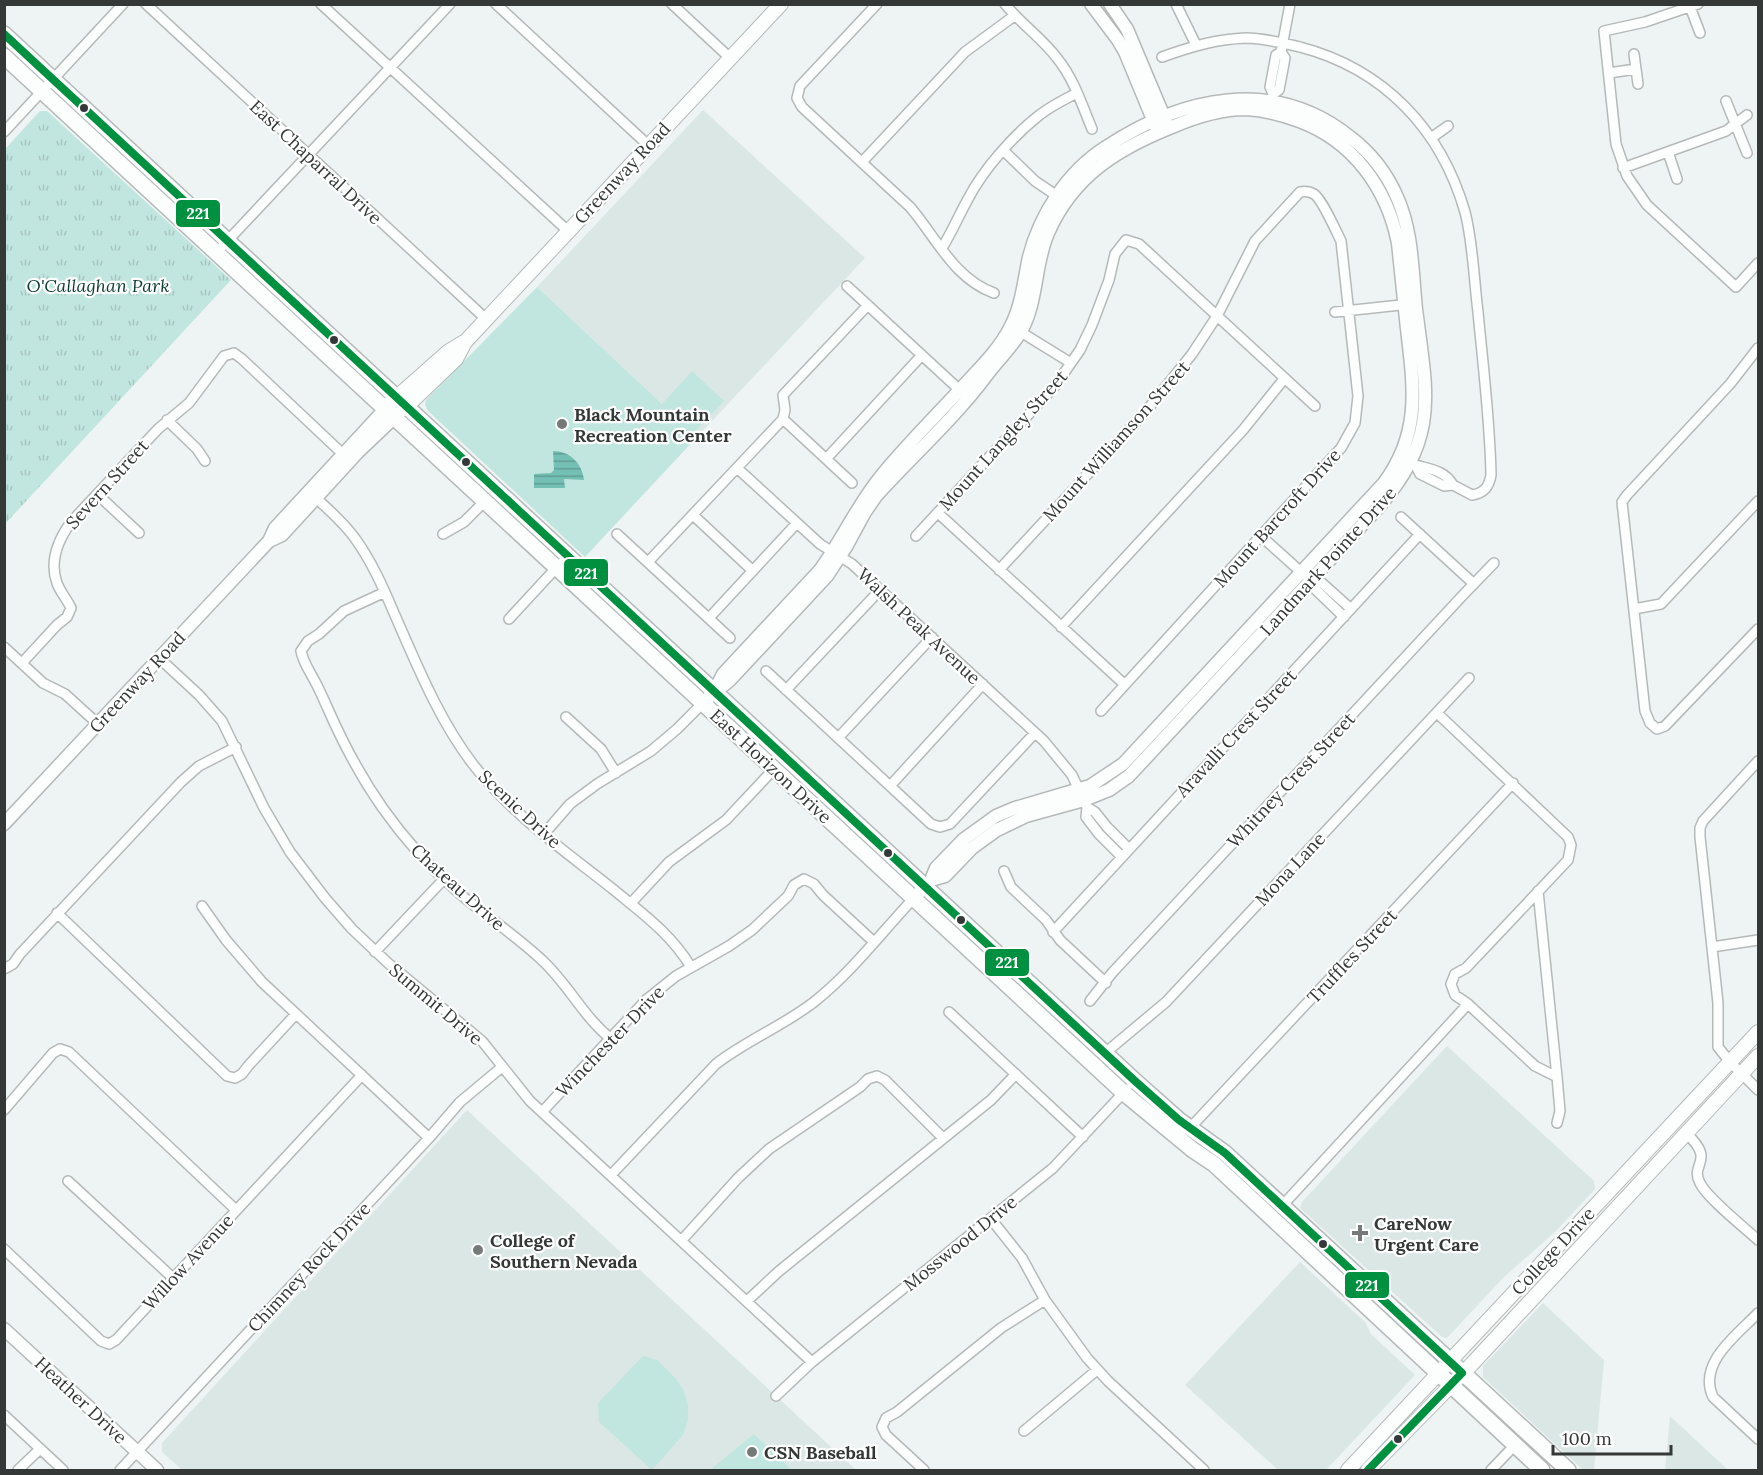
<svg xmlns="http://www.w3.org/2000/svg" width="1763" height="1475" font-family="Lora,serif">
  <defs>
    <pattern id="park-tufts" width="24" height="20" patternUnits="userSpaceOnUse" patternTransform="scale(1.5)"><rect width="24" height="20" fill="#c1e6df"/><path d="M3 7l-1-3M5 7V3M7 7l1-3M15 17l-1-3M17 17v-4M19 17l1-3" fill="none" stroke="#a6c6c0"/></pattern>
    <pattern id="water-rules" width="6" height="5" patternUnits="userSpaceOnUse" patternTransform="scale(1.5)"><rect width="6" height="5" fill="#75c0b4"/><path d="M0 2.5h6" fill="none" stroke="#619d93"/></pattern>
  </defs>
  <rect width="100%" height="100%" fill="#eef4f3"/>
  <!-- built -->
  <path fill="#dae7e4" d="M703,110L865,258L697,437L537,287Z
    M1447,1046L1594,1181L1595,1189L1556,1231L1503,1278L1447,1338L1442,1337L1300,1208L1302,1202Z
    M467,1110L856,1470H182L162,1452V1443Z
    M1300,1262L1365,1322L1371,1334L1415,1375L1326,1470H1278L1185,1385Z
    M1543,1303L1604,1360L1594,1470H1583L1483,1377V1366Z
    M1670,1416L1728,1470H1665Z"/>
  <!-- green -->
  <path fill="#c1e6df" d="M537,287L662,404L692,371L724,401L693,433L697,437L585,557L427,410L425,404L426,400Z
    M643,1356L657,1360L676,1379L683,1389L688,1405V1420L683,1435L652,1470L599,1422L598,1403Z
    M754,1434L792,1470H710Z"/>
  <!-- park -->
  <path fill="url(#park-tufts)" d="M40,111H47L231,280L5,524V149Z"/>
  <!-- water -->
  <path fill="url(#water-rules)" d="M553,451C570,451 582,463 584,480L564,479L565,488H534V474L551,473L554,470Z"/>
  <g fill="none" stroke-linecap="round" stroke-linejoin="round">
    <!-- minor casing -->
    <g stroke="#b5bab9" stroke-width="12">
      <path id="minor" d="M146,4L486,319
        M321,4L568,231
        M496,4L648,145
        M672,4L730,58
        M877,4L800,86L797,98L802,107L910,207C936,237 954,279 994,293
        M1005,4C1021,24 1042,38 1057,58C1074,79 1082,105 1092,129
        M1176,4L1196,45
        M1689,4L1700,33
        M1698,4L1645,22L1604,31L1616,144L1627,176L1647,205L1736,287L1758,263
        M1162,57C1190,47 1216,39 1246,38C1264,38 1282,43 1300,47C1384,69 1441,129 1465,212C1473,242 1474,281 1478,312C1483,366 1490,420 1491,475C1489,486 1485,493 1472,495L1453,485L1444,486L1420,474L1416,466
        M1636,69L1638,84
        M1609,73L1636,69L1634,54
        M1273,94L1279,90L1285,58L1281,52L1290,4
        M1272,98L1273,94L1270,87L1276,55L1281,52
        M1726,101L1747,153
        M4,132L123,4
        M1431,138L1448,126
        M1004,151L1035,181L1060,198
        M1668,152L1677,179
        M862,162L965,52L1014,16
        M1623,168L1726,131L1747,115
        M942,248C952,232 959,215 968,199C983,170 1012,137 1037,117C1049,107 1063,100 1077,93
        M217,252L450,4
        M847,286L964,394
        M1335,312L1410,304
        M1016,329L1071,363
        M1758,348L1730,384L1627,495L1622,502L1645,711L1650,723L1657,729L1665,726L1758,629
        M783,419L852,483
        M167,420L197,449L205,461
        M826,459L922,355
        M1412,464C1427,469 1444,469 1453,485
        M737,468L820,544L852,564L1044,741L1072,775L1087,807L1095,812L1107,827L1128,848
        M97,494L139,533
        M316,498C329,510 343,522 354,537C371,560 383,587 394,613C417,665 438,718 472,763C510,813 565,851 614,890C643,914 671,934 691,967
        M938,513L1124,684
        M693,515L753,571
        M1401,517L1474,584
        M443,534L464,522L485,501
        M617,534L730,638
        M916,536L1055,386L1080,350L1092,325L1109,280L1115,254L1126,240L1139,244L1315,406
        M1261,536L1301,572L1312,580L1322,583L1351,609
        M648,562L783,419L785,410L783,395L868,305
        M999,570L1147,410L1192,354L1217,316L1255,241L1300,192C1305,191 1309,191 1314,194C1322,199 1336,231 1341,241L1358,396L1355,423L1341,448L1101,711
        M1312,580L1316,590L1344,617
        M385,592L344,611L319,634L308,641L301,651C303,661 307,667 312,676C318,686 323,698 328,709C360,782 399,840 459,893C487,917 518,937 544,962C569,986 584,1017 610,1038
        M1634,609L1661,604L1758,501
        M709,618L797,523
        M509,619L557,567L570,556
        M1061,627L1243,430L1284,379
        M4,647L43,683L65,694L98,724
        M159,658L199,695L222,721L264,808L290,852L325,898L352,929L388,963L482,1041L530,1101L812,1362
        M22,663L57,625L67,617L71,608C67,599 60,592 57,583C49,561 58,540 71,522L158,429L189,403L224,356L234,353L242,359L346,457
        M766,671L931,824L940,827L950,824L1035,733
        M786,690L880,590
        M1437,713L1568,837L1571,845L1568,860L1466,968L1455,974L1451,984L1455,995L1468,1004L1535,1066L1557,1077
        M566,717L601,749L616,773
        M838,738L932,637
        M1758,761L1703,821L1700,828V837L1718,1003V1047L1730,1062L1758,1090
        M890,786L983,684
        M1087,807L1086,817L1099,834L1121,856
        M544,834L570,804L597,784L651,751L677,729L703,703
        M1004,871L1011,887L1046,920L1060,940L1106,983
        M1538,891L1557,1077L1560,1111L1557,1123
        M631,903L669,862L726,820L774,769
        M202,906L226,940L262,982L429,1138
        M57,913L227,1076L235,1078L242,1074L248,1066L296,1014
        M1053,932L1420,534
        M1712,947L1758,940
        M375,952L444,879
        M4,969L13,964L20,954L181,782L199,766L236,747
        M1090,1001L1112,973L1464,594L1494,563
        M949,1012L1083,1137
        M1105,1053L1166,1002L1469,678
        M4,1110L53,1053L60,1049L69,1052L236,1210
        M542,1112L646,1000L676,976L729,946L752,930L788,896L794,885L804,879L814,884L823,895L874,942
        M1190,1128L1513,783
        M1686,1133C1717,1162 1689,1163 1700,1183C1707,1198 1745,1228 1758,1240
        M611,1175L716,1064C747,1040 783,1026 814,1002C852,972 881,933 914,898
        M68,1181L173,1278
        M1281,1207L1468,1004
        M991,1219L1022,1258L1045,1300L1087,1358L1108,1381L1204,1470
        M681,1241L738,1178L769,1149L860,1087L868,1079L877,1076L885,1080L943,1138
        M4,1249L101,1341L109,1344L116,1340L362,1075
        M747,1301L778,1272L991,1100L1016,1074
        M1758,1313C1738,1334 1697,1363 1713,1397L1758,1439
        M776,1396L812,1362L1053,1168L1127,1089
        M4,1415L63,1470
        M1024,1431L1097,1370
        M18,1470L40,1449
        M120,1470L429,1138L460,1102L502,1067
        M924,1470L886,1435L882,1427L886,1418L897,1412L1001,1328L1045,1300
        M1491,1470L1515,1445"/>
    </g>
    <!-- tertiary casing -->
    <g stroke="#b5bab9" stroke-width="15">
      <path id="tertiary" d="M1091,4L1118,40L1125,52L1156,127
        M1110,4L1127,29L1167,124
        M269,541L282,535L358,452L400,412
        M715,690L723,674L820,570C843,539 857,505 882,475C908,443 939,413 967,382C983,365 1000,348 1011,326C1022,305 1024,280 1029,257C1040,214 1068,171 1106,147C1182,97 1274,76 1350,137C1370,152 1387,174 1397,197C1413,233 1412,271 1416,309C1427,396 1440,437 1377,509L1129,776L1109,790L1084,800L1026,816L997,830L972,848L945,876L931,880
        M708,698L730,680L827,576L846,547L865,512L876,496C912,456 954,419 986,376C997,361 1010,349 1020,333C1038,303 1034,265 1048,233C1073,176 1117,149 1172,127C1195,117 1221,109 1246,109C1265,110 1283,115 1299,121C1353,141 1387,188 1398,243C1401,272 1404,301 1407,329C1414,388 1421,433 1384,483L1123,764L1090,786L1015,808L996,816L964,839L936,868L931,880L914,898
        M4,824L269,541L275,528L386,408
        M4,1329L157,1470"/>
    </g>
    <!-- secondary casing -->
    <g stroke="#b5bab9" stroke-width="16">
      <path id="secondary" d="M389,404L449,351L464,342
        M407,406L456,359L465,342L781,4
        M1348,1470L1758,1032
        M1368,1470L1471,1365L1758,1056"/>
    </g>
    <!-- primary casing -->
    <g stroke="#b5bab9" stroke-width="18">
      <path id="primary" d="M4,34L1135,1081L1179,1120L1225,1153L1568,1470
        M4,56L1124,1093L1193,1150L1214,1164L1542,1470"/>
    </g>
    <!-- minor -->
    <use href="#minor" stroke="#fcfdfd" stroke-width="9"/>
    <!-- tertiary -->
    <use href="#tertiary" stroke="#fcfdfd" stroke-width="12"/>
    <!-- secondary -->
    <use href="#secondary" stroke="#fcfdfd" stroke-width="14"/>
    <!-- primary -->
    <use href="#primary" stroke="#fcfdfd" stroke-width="15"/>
    <!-- bus-1 casing -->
    <g stroke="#fff" stroke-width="12">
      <path id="bus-1" d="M4,34L1135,1081L1179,1120L1225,1153L1462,1373L1368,1470"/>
    </g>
    <!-- bus-1 -->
    <use href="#bus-1" stroke="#009140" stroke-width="8"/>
  </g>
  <!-- markers -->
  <g fill="#343837" stroke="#fff" stroke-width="2">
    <circle cx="84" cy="108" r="5"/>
    <circle cx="334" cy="340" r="5"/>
    <circle cx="466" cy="462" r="5"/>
    <circle cx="888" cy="853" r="5"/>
    <circle cx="961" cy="920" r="5"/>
    <circle cx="1323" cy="1244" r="5"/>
    <circle cx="1398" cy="1439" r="5"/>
  </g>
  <g fill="#757a79" stroke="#fff" stroke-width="2">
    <circle cx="562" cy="424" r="6"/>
    <path d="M1357 1224h6v6h6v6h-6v6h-6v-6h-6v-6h6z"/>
    <circle cx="478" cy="1250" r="6"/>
    <circle cx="752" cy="1452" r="6"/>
  </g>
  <g text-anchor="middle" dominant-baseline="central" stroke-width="4.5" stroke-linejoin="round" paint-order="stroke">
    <!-- street labels -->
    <g font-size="18" fill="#343837" stroke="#fff">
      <text transform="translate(316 162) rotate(43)">East Chaparral Drive</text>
      <text transform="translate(622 173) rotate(-47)">Greenway Road</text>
      <text transform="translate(1003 440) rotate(-48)">Mount Langley Street</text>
      <text transform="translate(1116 441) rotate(-48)">Mount Williamson Street</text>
      <text transform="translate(107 484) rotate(-48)">Severn Street</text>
      <text transform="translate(1277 518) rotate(-48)">Mount Barcroft Drive</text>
      <text transform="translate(1328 561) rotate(-48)">Landmark Pointe Drive</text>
      <text transform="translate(919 626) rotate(43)">Walsh Peak Avenue</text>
      <text transform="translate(137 682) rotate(-47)">Greenway Road</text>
      <text transform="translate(1236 733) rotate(-47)">Aravalli Crest Street</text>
      <text transform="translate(771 766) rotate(43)">East Horizon Drive</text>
      <text transform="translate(1291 780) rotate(-47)">Whitney Crest Street</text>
      <text transform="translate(520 809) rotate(43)">Scenic Drive</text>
      <text transform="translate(1290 869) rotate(-47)">Mona Lane</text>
      <text transform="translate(458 887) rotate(42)">Chateau Drive</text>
      <text transform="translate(1352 956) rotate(-47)">Truffles Street</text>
      <text transform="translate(436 1004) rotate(40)">Summit Drive</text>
      <text transform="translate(610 1041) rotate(-46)">Winchester Drive</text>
      <text transform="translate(960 1243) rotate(-39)">Mosswood Drive</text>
      <text transform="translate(1553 1251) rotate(-47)">College Drive</text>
      <text transform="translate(188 1262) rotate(-47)">Willow Avenue</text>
      <text transform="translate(309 1267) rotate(-47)">Chimney Rock Drive</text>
      <text transform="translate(81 1400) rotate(43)">Heather Drive</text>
    </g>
    <!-- park labels -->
    <g font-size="18" font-style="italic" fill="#0e3e37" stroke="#fff">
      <text x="98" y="285">O'Callaghan Park</text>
    </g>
    <!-- poi labels -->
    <g font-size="18" font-weight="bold" fill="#343837" stroke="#fff" text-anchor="start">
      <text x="574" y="414">Black Mountain<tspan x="574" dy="21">Recreation Center</tspan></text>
      <text x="1374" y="1223">CareNow<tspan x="1374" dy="21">Urgent Care</tspan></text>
      <text x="490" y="1240">College of<tspan x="490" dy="21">Southern Nevada</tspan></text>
      <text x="764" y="1452">CSN Baseball</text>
    </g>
  </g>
  <g stroke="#fff" stroke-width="2">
    <rect x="175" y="199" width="46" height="29" rx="6" fill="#009140"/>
    <rect x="563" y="558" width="46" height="29" rx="6" fill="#009140"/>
    <rect x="984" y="948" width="46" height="29" rx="6" fill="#009140"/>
    <rect x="1344" y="1271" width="46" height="28" rx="6" fill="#009140"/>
  </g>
  <g font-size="16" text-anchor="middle" font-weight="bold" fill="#fff">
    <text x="198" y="219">221</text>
    <text x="586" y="579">221</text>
    <text x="1007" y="968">221</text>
    <text x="1367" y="1291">221</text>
  </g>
  <!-- border -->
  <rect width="1763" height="1475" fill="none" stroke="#343837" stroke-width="12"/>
  <!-- scale -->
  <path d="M1553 1445v9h118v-9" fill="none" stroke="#343837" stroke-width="3"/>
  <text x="1562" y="1445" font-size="18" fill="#343837" stroke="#ffffff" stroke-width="4.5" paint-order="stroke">100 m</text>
</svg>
